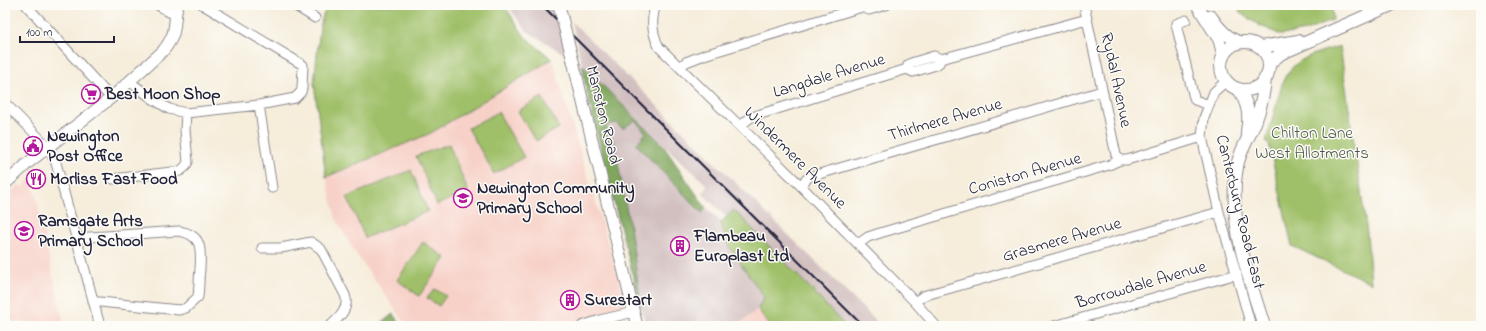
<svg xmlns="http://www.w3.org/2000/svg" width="1486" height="331" font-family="'Indie Flower',sans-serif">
  <rect width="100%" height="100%" fill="#fdfcf7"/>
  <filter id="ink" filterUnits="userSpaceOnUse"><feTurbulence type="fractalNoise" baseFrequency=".025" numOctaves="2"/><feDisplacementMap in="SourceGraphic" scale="8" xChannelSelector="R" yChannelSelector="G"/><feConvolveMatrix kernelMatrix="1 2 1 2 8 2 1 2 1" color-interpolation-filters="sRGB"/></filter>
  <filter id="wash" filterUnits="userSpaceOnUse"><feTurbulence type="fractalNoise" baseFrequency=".012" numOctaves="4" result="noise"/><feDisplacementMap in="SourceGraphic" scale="16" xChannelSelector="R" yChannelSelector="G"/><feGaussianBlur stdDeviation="0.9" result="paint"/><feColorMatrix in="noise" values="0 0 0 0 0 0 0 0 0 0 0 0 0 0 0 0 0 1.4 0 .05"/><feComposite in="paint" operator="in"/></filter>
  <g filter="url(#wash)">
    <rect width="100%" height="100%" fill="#f6eddb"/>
    <!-- built -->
    <path fill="#f7d1c8" d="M552,59L628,309L599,315L582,321L574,326H407L354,251L336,219L326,177L431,133Z
      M32,178L64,326H42L23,322L5,321V197L19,184L22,187Z
      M758,309L770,326H736Z"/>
    <!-- industrial -->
    <path fill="#d2bfc0" d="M507,5H555L567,52L566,55L527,31Z
      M572,22L881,326H845L810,288L734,210L726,217L702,193L708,186L689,168L657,139L582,65Z
      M635,120L646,133L637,145L702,212L706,208L721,222L727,244L764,298L758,309L736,326H646L641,306L605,128L616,123Z"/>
    <!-- green -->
    <path fill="#9fbf68" stroke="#607052" d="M329,5H504L525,37L552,59L431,133L326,177L314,83L320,27L323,15Z
      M1238,5H1332L1333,20L1306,31L1281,35L1259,25L1240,13Z
      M1340,46L1367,233L1371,283L1292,246L1269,145L1266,141L1283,81C1293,58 1317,53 1340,46Z
      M542,97L559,128L536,141L518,111Z
      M498,112L524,157L494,174L468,128Z
      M449,144L468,191L437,205L416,156Z
      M411,170L428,211L365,238L347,197Z
      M734,210L810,288L845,326H770L758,309L764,297L727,244L721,222Z
      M423,242L446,258L419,296L397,280Z
      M435,289L446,296L439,306L427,298Z"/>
    <!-- forest -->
    <path fill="#7fa65c" stroke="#50644c" d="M582,65L662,144L706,208L702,213L636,144L646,133L635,120L624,128H622L616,123L608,125L606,128L614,142L631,233L641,306L611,191L585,84Z
      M393,314L402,326H377Z"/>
  </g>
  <g filter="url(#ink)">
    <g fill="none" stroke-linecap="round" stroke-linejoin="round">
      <!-- minor casing -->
      <g stroke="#8c888b" stroke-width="11">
        <path id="minor" d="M26,5L111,98
          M158,5L169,12L175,14
          M294,5L315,18
          M656,5C650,20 652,33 659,47L800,185L915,302L936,326
          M863,5L862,7L869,10L886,5
          M1084,5L1116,155L1120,160
          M1186,20L1176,24L1193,94L1195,100L1209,105
          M941,59L1087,19
          M680,67L686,62L704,55L862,7
          M1226,81L1214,92L1204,118L1202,137L1219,212L1251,326
          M130,82L153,99L169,109L186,113L259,105L295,98L301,92L302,88L303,65L203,5
          M5,103L48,147L56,163L100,326
          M259,105L272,188
          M740,126L750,118L764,113L907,69L908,65L911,63L934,56L941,59L939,63L936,65L913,72L907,69
          M113,179L180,171L185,167L188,162L185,130L186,113
          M800,185L809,177L826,172L1102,91
          M76,238L179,231C203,235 201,250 200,269C199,278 199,288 198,297L186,308L179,310L100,302H93
          M858,244L868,237L880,233L1109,165L1120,160H1127L1202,137
          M262,248H281L311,242L321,249L345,295C350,308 339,318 330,326
          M915,302L923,296L933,293L1219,212
          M582,326L600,320L634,312
          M1054,326L1237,274"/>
      </g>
      <!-- major casing -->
      <g stroke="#8c888b" stroke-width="13">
        <path id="major" d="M559,5L562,18
          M1197,5L1219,40L1223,55
          M1211,16C1218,27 1227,38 1240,42
          M573,61L637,326
          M5,184L28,163L111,98L163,51C178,32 173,27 177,5"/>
      </g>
      <!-- highway casing -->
      <g stroke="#8c888b" stroke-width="14">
        <path id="highway" d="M1221 66a24 24 0 1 1 48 0a24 24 0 1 1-48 0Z
          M1260,47L1298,41
          M1269,64L1280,54L1289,50L1391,5
          M1239,89C1248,105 1250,114 1247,132
          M1264,326C1248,274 1226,217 1238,162C1242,147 1251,134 1256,120C1261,106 1264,93 1265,78"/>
      </g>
      <!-- minor -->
      <use href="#minor" stroke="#fff" stroke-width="9"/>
      <!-- major -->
      <use href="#major" stroke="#fff" stroke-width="11"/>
      <!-- highway -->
      <use href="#highway" stroke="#fff" stroke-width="12"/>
      <!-- rail -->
      <path stroke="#22223b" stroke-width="2" d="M542,5L863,326"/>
      <!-- major-bridge casing -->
      <g stroke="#8c888b" stroke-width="13" stroke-linecap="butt">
        <path id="major-bridge" d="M562,18L573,61"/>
      </g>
      <!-- major-bridge -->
      <use href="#major-bridge" stroke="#fff" stroke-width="11"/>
    </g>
  </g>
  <!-- icons -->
  <defs>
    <g id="supermarket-ring" transform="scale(1)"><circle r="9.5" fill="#fdfcf7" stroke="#b5179e" stroke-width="1.5"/><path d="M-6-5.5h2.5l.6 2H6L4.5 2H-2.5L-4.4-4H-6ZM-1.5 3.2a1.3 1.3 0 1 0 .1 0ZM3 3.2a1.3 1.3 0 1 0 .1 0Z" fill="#b5179e"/></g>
    <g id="civic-ring" transform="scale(1)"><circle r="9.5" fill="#fdfcf7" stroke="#b5179e" stroke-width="1.5"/><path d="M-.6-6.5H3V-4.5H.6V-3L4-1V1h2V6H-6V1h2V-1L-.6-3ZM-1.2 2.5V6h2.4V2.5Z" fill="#b5179e"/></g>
    <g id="restaurant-ring" transform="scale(1)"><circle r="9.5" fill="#fdfcf7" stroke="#b5179e" stroke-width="1.5"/><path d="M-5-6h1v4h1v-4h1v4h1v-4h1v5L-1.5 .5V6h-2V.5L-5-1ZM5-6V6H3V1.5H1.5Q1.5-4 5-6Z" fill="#b5179e"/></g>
    <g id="school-ring" transform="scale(1)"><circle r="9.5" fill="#fdfcf7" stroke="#b5179e" stroke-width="1.5"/><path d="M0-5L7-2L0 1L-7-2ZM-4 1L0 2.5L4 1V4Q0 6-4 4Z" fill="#b5179e"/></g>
    <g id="building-ring" transform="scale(1)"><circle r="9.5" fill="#fdfcf7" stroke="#b5179e" stroke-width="1.5"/><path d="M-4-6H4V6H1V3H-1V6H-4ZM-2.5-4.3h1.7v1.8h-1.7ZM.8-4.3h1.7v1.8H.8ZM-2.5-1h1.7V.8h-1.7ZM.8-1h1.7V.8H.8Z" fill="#b5179e"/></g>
  </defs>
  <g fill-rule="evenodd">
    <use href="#supermarket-ring" x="91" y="94"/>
    <use href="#civic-ring" x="33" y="146"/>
    <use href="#restaurant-ring" x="36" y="179"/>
    <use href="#school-ring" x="463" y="198"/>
    <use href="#school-ring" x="24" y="231"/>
    <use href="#building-ring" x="680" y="246"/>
    <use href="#building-ring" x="570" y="300"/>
  </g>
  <g text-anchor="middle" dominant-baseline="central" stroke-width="3" stroke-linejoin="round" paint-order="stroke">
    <!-- street labels -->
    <g font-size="17" fill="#22223b" stroke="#fdfcf7">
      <text transform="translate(829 76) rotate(-17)">Langdale Avenue</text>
      <text transform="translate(1116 80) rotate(78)">Rydal Avenue</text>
      <text transform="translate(603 115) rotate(76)">Manston Road</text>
      <text transform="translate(945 120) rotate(-16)">Thirlmere Avenue</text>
      <text transform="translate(795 158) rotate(45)">Windermere Avenue</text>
      <text transform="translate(1025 174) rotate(-16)">Coniston Avenue</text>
      <text transform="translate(1240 212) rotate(76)">Canterbury Road East</text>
      <text transform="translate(1062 240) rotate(-16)">Grasmere Avenue</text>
      <text transform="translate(1141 285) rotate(-16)">Borrowdale Avenue</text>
    </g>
    <!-- poi labels -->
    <g font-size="17" font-weight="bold" fill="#22223b" stroke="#fdfcf7" text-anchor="start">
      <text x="105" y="94">Best Moon Shop</text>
      <text x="47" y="136">Newington<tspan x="47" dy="20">Post Office</tspan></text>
      <text x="50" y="179">Morliss Fast Food</text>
      <text x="477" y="188">Newington Community<tspan x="477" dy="20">Primary School</tspan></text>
      <text x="38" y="221">Ramsgate Arts<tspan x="38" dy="20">Primary School</tspan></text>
      <text x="694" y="236">Flambeau<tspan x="694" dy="20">Europlast Ltd</tspan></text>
      <text x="584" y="300">Surestart</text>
    </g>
    <!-- park labels -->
    <g font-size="17" fill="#4e594b" stroke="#fdfcf7">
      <text x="1312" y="133">Chilton Lane<tspan x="1312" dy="20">West Allotments</tspan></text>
    </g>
  </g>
  <!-- margin -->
  <rect width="1486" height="331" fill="none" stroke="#fdfcf7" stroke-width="20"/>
  <!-- scale -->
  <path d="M20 36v6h94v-6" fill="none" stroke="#22223b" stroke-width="2"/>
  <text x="26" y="36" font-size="12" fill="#22223b" stroke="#fdfcf7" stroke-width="3" paint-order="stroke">100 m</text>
</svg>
